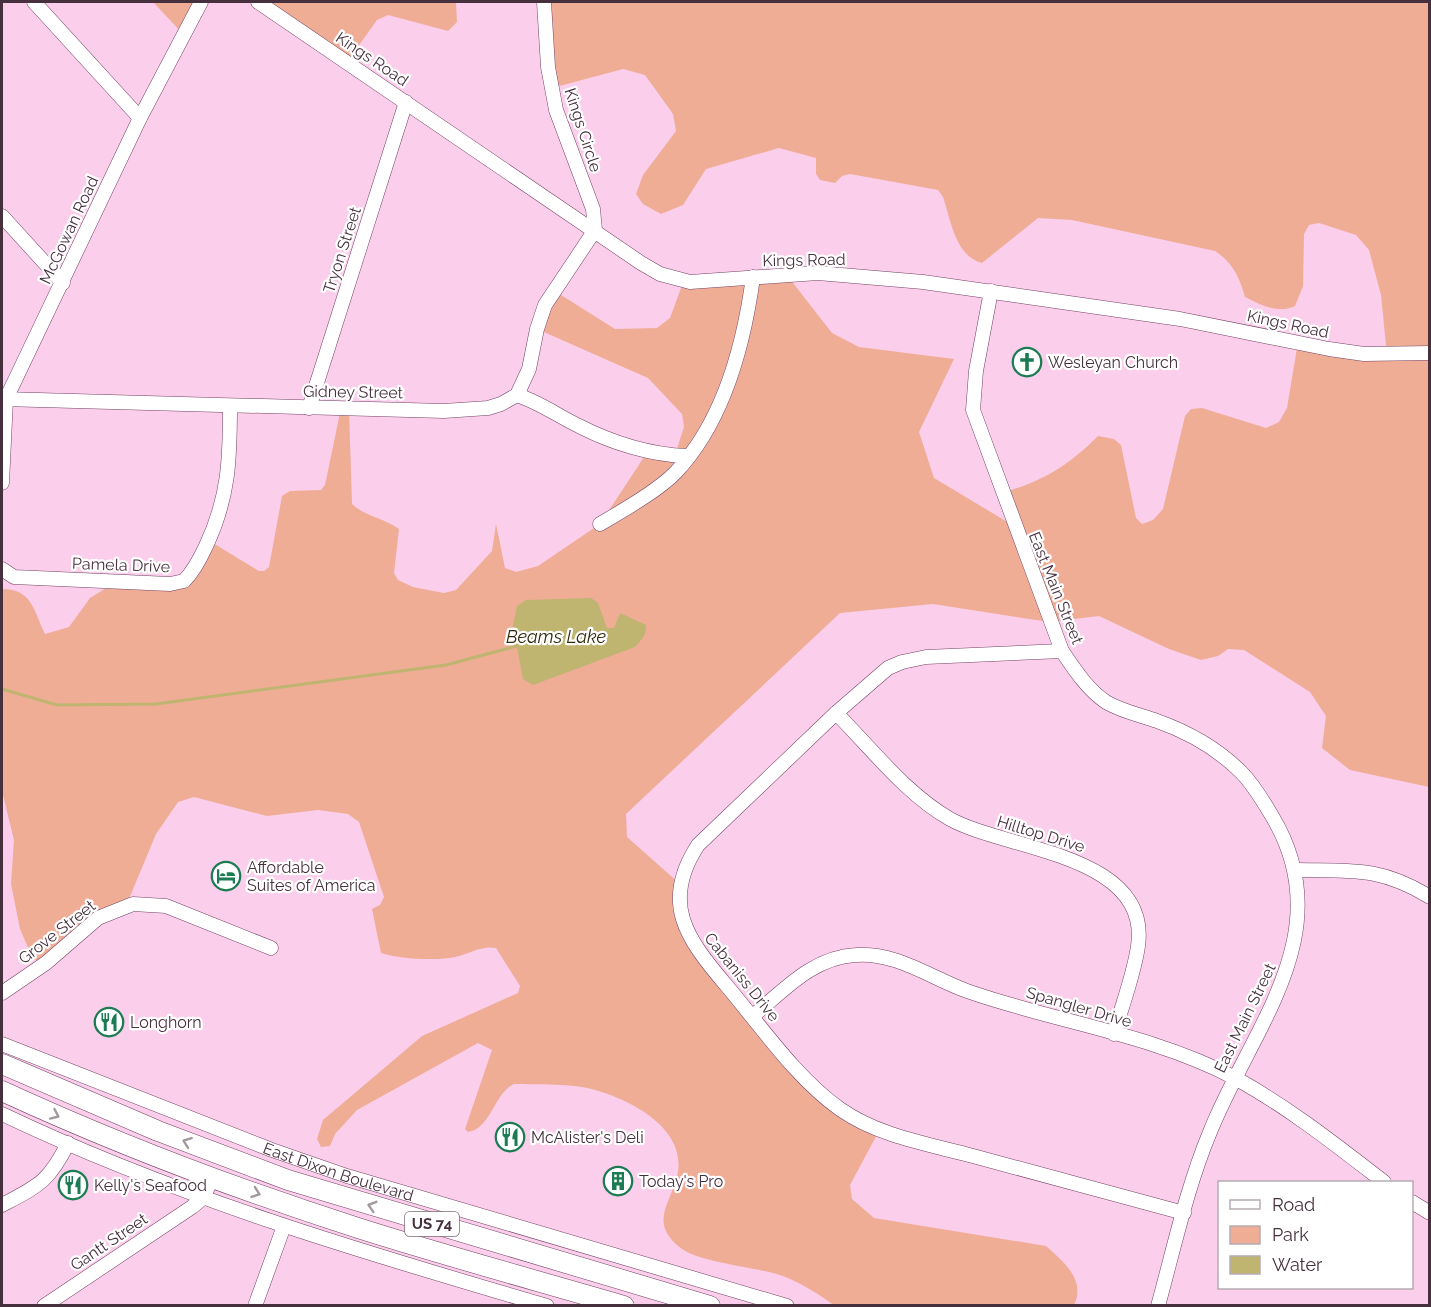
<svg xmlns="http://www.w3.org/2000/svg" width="1431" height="1307" font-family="Raleway,sans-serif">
  <rect width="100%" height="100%" fill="#fbceeb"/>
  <!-- green -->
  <path fill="#f0ad96" d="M153,2H201L183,34Z
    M258,2H456L457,22L448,31L388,15L377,20L347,62Z
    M544,2H1429V787L1350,770L1322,748L1326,716L1310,692L1244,650L1228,649L1218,656L1201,660L1169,649L1099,616L1049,622L933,604L840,613L626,814L627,837L680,884L688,935L812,1085L880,1129L850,1185L852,1199L874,1218L1046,1246C1064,1262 1086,1280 1074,1305H834C818,1294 801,1283 783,1276C755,1266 699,1264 678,1246C648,1220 673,1201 678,1172C685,1128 631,1100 595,1090C573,1083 538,1085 514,1084C494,1093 491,1129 468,1132L465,1129L492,1050L478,1043L357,1110L335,1134L330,1146L321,1147L317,1139L323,1120L422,1036L518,993L520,986L496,948C482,945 469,954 455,957C438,961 397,959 381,953L372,909L380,905L384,897L359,822L348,814L318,810L267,816L194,797L178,802L156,834L126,906L46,963L33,959L20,929L11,884L14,840L2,791V589C32,589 33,609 45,634L69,627L90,598L116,582L177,584L208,540L259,571H264L269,567L282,496L290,491L321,490L325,485L341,408L349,409L352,504C366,517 384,518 399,529L394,573L398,580L413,587L444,593L456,590L492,551L496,524L505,568L516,572L538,566L600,524L648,451L675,455L684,427L682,414L648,378L537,329L553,290L615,329L657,328L670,318L684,280L786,274L832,333L859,347L954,359L919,432L934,478L1014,526L1002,493C1043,481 1068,466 1098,436L1114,439L1121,445L1136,518L1142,524L1153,520L1163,509L1185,416L1191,409L1202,408L1266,428L1279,422L1287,408L1298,342L1387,355L1381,295L1369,250L1356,235L1319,223L1309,225L1304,234L1303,286L1295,306C1277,314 1261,305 1245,297C1239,276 1233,263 1215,251L1072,220L1038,218L982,263C955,256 951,220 943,197L938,190L850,174L842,176L835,183L820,180L816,174V158L779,148L706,169L683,205L661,214L643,204L636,194L643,175L676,131L673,114L645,75L623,69L552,88Z"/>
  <!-- water -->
  <path fill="#bfb470" d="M591,598L598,603L607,628H614L620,613L646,625C647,635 641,640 635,647L533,685L523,679L513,626L517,606L526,600Z"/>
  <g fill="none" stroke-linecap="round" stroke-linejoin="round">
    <!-- stream -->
    <path stroke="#bfb470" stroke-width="3" d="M2,689L57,705L156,704L446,665L517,646"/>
    <!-- minor casing -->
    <g stroke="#734364" stroke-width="15">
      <g id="minor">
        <path d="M34,2L140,118"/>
        <path d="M258,2L641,263L660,274L690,282L818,273L923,282L1180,319L1329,349L1364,354L1430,353"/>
        <path d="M2,216L63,283"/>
        <path d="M991,291L976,371L973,410L1062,651C1075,670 1087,689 1106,702C1121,711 1140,715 1157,721C1188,732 1218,749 1241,772C1254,785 1263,801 1272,816C1342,932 1252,1027 1210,1132C1187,1187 1174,1248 1158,1306"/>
        <path d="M517,395C539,402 558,416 579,426C612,443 651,455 687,456"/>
        <path d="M2,399L444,411L488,408L501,404L517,395L529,369L537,329L545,305L595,230L593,209L556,110L548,67L544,2"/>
        <path d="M309,408L406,102"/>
        <path d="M2,483L6,399L140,118L201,2"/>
        <path d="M600,524C622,511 659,490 676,472C724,421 744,344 753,277"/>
        <path d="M2,569L14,577L170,584L184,581C194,571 200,559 206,546C229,497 230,459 230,406"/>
        <path d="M1062,651L926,657L902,662L888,668L836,713L698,845C660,903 687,939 726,985C760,1025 797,1079 840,1109C878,1136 928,1144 973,1156C1043,1175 1114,1194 1184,1213"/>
        <path d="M836,713C872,749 906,794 950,819C1006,850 1151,854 1138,946C1134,975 1122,1005 1114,1034"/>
        <path d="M1295,870C1351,871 1379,866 1430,897"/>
        <path d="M2,993L46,963L98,918L133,904L166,906L271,948"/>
        <path d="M753,1016C784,990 813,957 856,955C896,952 931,978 967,991C1055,1022 1152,1034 1235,1078C1288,1107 1336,1145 1384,1182"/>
        <path id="s1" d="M2,1044L272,1150L347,1176L787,1306"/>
        <path d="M2,1114C176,1197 362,1252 547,1306"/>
        <path d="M1412,1202L1430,1213"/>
        <path d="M2,1205C38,1186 49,1182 68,1143"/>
        <path d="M44,1306L192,1207L204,1197L212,1177"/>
        <path d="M255,1306L284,1226"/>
      </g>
    </g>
    <!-- highway casing -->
    <g stroke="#734364" stroke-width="21">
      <path id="highway" d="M2,1064L158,1131L288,1180L710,1306
        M2,1091C117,1144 236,1189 358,1228C446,1256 535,1280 624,1306"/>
    </g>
    <!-- minor -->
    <use href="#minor" stroke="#fff" stroke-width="14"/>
    <!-- highway -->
    <use href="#highway" stroke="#fff" stroke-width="20"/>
  </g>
  <!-- one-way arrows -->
  <defs><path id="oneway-chevron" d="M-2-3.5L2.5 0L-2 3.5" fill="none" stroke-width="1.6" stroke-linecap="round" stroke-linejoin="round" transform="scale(1.5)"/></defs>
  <g stroke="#a2989e">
    <use href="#oneway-chevron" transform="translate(55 1115) rotate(24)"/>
    <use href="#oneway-chevron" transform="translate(187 1142) rotate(-160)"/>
    <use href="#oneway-chevron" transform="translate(256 1193) rotate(20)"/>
    <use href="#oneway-chevron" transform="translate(372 1206) rotate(-163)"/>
  </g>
  <!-- icons -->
  <defs>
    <g id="church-ring" transform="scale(1.5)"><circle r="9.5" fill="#fff" stroke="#1b7b52" stroke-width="1.5"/><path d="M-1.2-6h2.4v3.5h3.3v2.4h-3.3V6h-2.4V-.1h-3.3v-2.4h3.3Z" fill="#1b7b52"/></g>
    <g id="hotel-ring" transform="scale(1.5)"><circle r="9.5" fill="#fff" stroke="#1b7b52" stroke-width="1.5"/><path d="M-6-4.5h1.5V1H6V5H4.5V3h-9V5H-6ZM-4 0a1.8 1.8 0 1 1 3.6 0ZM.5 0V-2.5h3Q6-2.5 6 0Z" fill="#1b7b52"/></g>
    <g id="restaurant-ring" transform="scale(1.5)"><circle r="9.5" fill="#fff" stroke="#1b7b52" stroke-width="1.5"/><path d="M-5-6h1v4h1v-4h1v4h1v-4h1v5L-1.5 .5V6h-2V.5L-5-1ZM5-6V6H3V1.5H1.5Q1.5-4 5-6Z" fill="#1b7b52"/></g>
    <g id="building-ring" transform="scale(1.5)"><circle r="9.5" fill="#fff" stroke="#1b7b52" stroke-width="1.5"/><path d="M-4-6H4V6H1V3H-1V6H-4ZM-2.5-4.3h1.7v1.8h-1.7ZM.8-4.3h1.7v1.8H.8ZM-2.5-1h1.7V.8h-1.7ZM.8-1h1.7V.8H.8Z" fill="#1b7b52"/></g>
  </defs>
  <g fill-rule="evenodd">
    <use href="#church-ring" x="1027" y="362"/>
    <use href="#hotel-ring" x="226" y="876"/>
    <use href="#restaurant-ring" x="109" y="1022"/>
    <use href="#restaurant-ring" x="510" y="1137"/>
    <use href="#building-ring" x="618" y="1181"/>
    <use href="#restaurant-ring" x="73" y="1185"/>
  </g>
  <g text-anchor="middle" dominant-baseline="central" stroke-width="4.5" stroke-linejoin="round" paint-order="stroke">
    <!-- shield labels -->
    <rect fill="#fff" stroke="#7e6e78" stroke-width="1.5" x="405" y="1212" width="54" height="24" rx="4.5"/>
    <g font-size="15" font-weight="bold" fill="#46303e">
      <text x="432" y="1224">US 74</text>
    </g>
    <!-- street labels -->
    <g font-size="16" fill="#46303e" stroke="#fff">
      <text transform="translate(372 59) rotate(34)">Kings Road</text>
      <text transform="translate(583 130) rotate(72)">Kings Circle</text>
      <text transform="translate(69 230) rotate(-65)">McGowan Road</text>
      <text transform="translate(342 250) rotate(-72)">Tryon Street</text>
      <text transform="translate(804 260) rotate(-1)">Kings Road</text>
      <text transform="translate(1288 324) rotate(12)">Kings Road</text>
      <text transform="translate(353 392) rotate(1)">Gidney Street</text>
      <text transform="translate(121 565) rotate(2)">Pamela Drive</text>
      <text transform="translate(1056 588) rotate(68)">East Main Street</text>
      <text transform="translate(1041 834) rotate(17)">Hilltop Drive</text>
      <text transform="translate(57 932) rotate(-38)">Grove Street</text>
      <text transform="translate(742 977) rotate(51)">Cabaniss Drive</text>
      <text transform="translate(1079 1007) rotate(16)">Spangler Drive</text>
      <text transform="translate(1245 1018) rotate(-64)">East Main Street</text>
      <text stroke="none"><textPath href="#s1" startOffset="360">East Dixon Boulevard</textPath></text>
      <text transform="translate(109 1242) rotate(-34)">Gantt Street</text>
    </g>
    <!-- poi labels -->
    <g font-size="16" fill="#46303e" stroke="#fff" text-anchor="start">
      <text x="1048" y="362">Wesleyan Church</text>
      <text x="247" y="867">Affordable<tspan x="247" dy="18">Suites of America</tspan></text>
      <text x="130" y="1022">Longhorn</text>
      <text x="531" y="1137">McAlister's Deli</text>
      <text x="639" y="1181">Today's Pro</text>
      <text x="94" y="1185">Kelly's Seafood</text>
    </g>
    <!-- water labels -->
    <g font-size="18" font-style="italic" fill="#302b0c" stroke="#fff">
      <text x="556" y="636">Beams Lake</text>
    </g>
  </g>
  <!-- border -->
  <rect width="1431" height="1307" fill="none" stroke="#46303e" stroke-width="6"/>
  <!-- legend -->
  <rect x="1218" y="1181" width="195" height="108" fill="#ffffff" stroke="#b5acb2" stroke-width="1.5"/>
  <rect x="1230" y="1200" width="30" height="9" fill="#ffffff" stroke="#b5acb2" stroke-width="1.5"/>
  <text x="1272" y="1211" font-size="18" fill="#46303e">Road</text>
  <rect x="1230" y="1226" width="30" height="18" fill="#f0ad96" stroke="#b5acb2" stroke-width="1.5"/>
  <text x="1272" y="1241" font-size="18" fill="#46303e">Park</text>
  <rect x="1230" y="1256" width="30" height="18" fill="#bfb470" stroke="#b5acb2" stroke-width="1.5"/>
  <text x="1272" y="1271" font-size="18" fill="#46303e">Water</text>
</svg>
